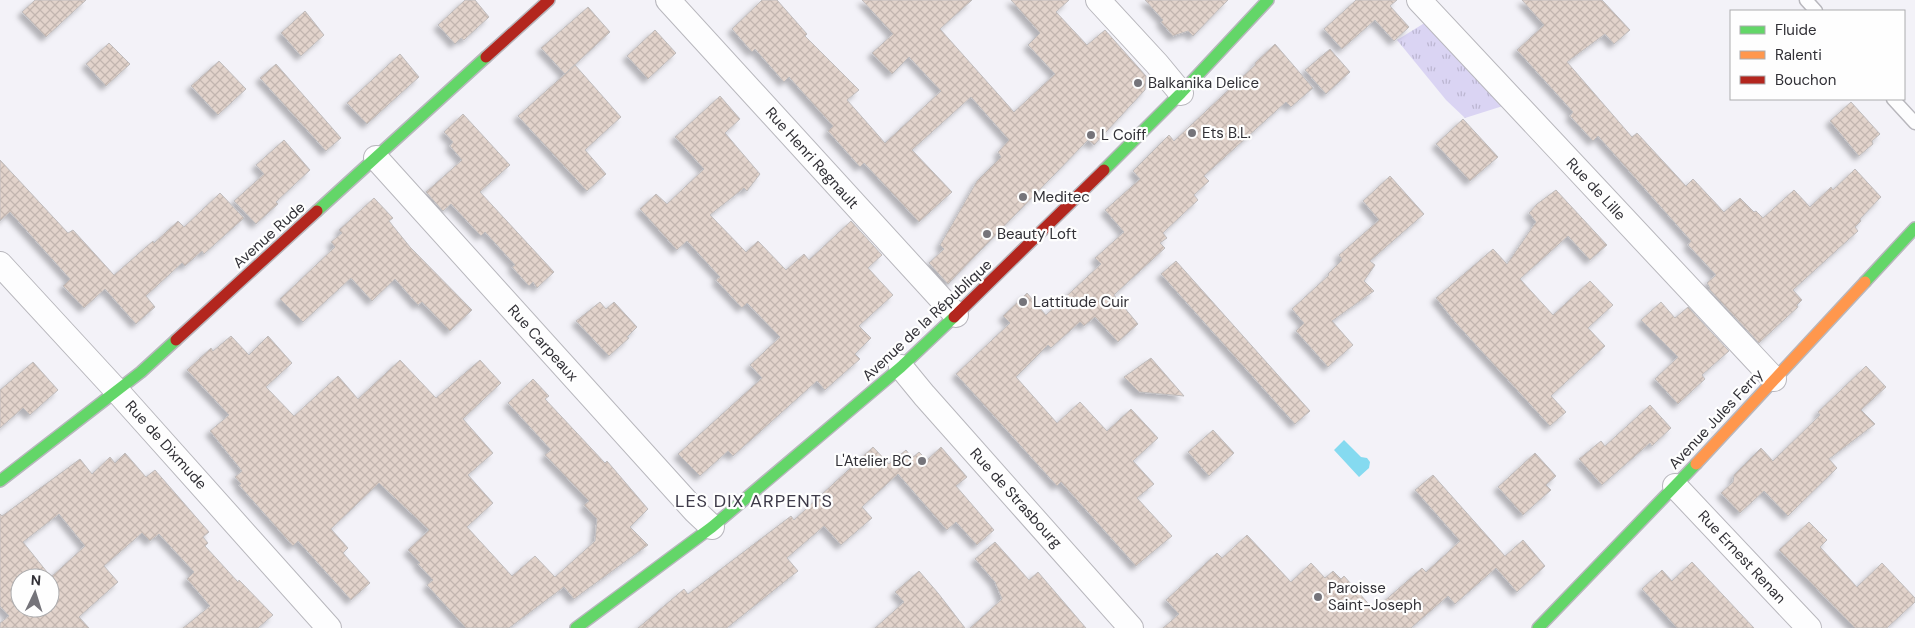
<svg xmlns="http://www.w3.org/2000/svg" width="1915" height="628" font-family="'DM Sans',sans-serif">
  <defs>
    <pattern id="grass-tufts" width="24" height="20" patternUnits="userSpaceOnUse" patternTransform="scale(1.25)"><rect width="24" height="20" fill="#dad4f3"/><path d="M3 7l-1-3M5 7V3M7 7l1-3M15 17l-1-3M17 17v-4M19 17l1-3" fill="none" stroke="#bcb6d1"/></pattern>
    <pattern id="building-cross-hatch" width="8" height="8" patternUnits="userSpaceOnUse" patternTransform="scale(1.25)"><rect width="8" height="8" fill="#e2d3cb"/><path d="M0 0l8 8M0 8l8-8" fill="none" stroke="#c2b5af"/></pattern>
    <filter id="shadow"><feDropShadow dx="-4.5" dy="4.5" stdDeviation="2.5" flood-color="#0004"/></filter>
  </defs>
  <rect width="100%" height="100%" fill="#f3f2f8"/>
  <!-- grass -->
  <path fill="url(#grass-tufts)" d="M1431,19L1506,105L1465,118L1446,100L1397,40Z"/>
  <!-- water -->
  <path fill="#85daf0" d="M1344,440L1361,457L1367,458L1370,462L1369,468L1359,477L1334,450Z"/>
  <!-- building -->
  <path fill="url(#building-cross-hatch)" stroke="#bfbcbd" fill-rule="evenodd" filter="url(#shadow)" d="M35,0H86L46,37L22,12Z
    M465,0H475L489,17L464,40L461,38L455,44L438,25Z
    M762,0H777L807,34L805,36L859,90L847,100L885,143L941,91L909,57L892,74L872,53L893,34L862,0H972L940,29L1014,112L1055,74L1028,45L1040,33L1011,0H1069L1056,12L1087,45L1105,30L1146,76L1145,90L1094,145L1088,140L948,284L929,263L944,249L940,245L977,181L1001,157L998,152L1009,140L971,97L912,150L952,192L919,222L864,163L860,167L828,131L833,126L789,77L784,82L755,49L752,52L732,29Z
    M1145,0H1228L1193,36L1188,31L1173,36L1161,22L1163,20Z
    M1356,0H1397L1390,6L1409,27L1394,41L1375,20L1342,49L1324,29Z
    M1522,0H1602L1630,30L1614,44L1605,34L1567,62L1632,137L1637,133L1686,186L1693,179L1724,212L1740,198L1754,212L1756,211L1763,218L1794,190L1810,207L1831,187L1833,190L1855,169L1881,197L1860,219L1861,221L1855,227L1858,231L1793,290L1802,300L1797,305L1798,307L1759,343L1709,289L1710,288L1707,283L1716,275L1688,245L1691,241L1598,136L1593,141L1570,116L1573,112L1517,50L1544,25Z
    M588,7L610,32L565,74L541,48Z
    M305,11L324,35L301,56L281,33Z
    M655,30L676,53L648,79L627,56Z
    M109,43L130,64L106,86L86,64Z
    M1275,44L1313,88L1291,107L1286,102L1204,176L1209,181L1194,195L1198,200L1163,233L1167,238L1160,243L1165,248L1114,295L1138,324L1118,342L1095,317L1084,326L1080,322L1051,348L1048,345L1016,377L1057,423L1080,402L1107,431L1131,409L1158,438L1133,461L1154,484L1137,498L1172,536L1136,566L1061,482L1057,486L956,374L1010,323L1003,316L1027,293L1046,315L1101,264L1095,258L1124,232L1105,210L1140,179L1133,171L1169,135L1174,141L1255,65V63Z
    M1330,49L1350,72L1326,94L1305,70Z
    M400,54L419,77L367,124L347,103Z
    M219,61L246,89L218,115L191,86Z
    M276,64L341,138L326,151L260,78Z
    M575,65L621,117L585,150L606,174L587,191L518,116Z
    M720,96L740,119L725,133L760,174L747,191L744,188L710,215L746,252L758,241L786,270L804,254L809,260L851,221L882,255L868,268L893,295L859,326L871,338L855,354L860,359L825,390L817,381L733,456L728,451L700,476L678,454L762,378L750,365L780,337L747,303L742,308L716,280L720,277L687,241L677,250L640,209L656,194L667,204L704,169L675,137Z
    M1851,102L1880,134L1872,141L1873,144L1859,156L1830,121Z
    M463,114L510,165L480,192L554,272L537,288L533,282L529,286L512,267L515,265L485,232L481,236L451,204L443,211L426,192L462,160L450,146L453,142L444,132Z
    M1463,119L1498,157L1470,181L1436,144Z
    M284,140L310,170L276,202L278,204L256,224L234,201L264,174L256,165Z
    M0,160L68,233L73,230L114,275L153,241L154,243L178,221L184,227L220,193L244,218L204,254L202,251L185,266L182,263L146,296L155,307L136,324L105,289L84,308L63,286L70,279L10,212L0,221Z
    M1390,176L1424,214L1370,261L1375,265L1364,281L1374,291L1332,321L1353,345L1328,367L1296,331L1304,323L1292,309L1329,275L1328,274L1342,260L1339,255L1379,220L1363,201Z
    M1556,190L1607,245L1590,260L1568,236L1520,279L1553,315L1590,281L1613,305L1588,328L1605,346L1551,396L1566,412L1550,426L1455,322L1436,298L1493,249L1507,264L1536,222L1529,213L1537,204Z
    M374,198L393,218L389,221L410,247L472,310L450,331L422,302L418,305L395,279L372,301L351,278L303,322L280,299L335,247L331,242L342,233L339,230Z
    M1176,261L1310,411L1295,424L1161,274Z
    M600,302L606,309L614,302L637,327L627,337L629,338L609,356L576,321Z
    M1661,302L1675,318L1688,307L1729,351L1702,375L1705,379L1678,404L1655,379L1678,357L1641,320Z
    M231,336L249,355L268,336L292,363L266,387L294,416L338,376L358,399L400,360L436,398L480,360L501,383L463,419L493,453L468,475L493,503L467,527L512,576L535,556L555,577L595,541L597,519L584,505L589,501L545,455L551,450L508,403L533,379L549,396L545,399L605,463L607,461L648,509L630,527L648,545L574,599L564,587L509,628H466L427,585L433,580L418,564L420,563L408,550L429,530L379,483L331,529L348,548L343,553L370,583L351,600L298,541L293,546L239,485L241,484L235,477L242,471L210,431L229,415L187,370L211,348L213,351Z
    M1151,358L1184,396L1139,392L1124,377Z
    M33,362L58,390L30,415L23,408L0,428V390Z
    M1866,366L1886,387L1861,410L1875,424L1829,459L1837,468L1788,516L1764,491L1740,513L1721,493L1733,482L1734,475L1761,448L1773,461L1820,415L1818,412Z
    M1650,405L1671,428L1652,446L1650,443L1602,485L1579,459L1601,441L1605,446Z
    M1213,430L1234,453L1209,476L1188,452Z
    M873,447L889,464L906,450L912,458L919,452L927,460L941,447L967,477L956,486L994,530L977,545L956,522L947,530L898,474L862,507L872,518L841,545L824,526L787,558L798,571L727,628H638L684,589L688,594L791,516L794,520Z
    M125,453L146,477L155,470L209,532L203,537L208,543L205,546L238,582L239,580L273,615L258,628H183L210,606L187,579L194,572L159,534L150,541L142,533L104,566L118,582L79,617L89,628H0V623L9,616L0,606V514L2,516L80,459L92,474L110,457L115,463ZM59,514L85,546L51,577L23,542ZM20,578H50V608H20Z
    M1535,453L1556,476L1546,485L1551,490L1523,515L1498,487Z
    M1433,475L1505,556L1523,540L1545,566L1517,592L1496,568L1455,604L1448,596L1411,628H1163L1179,614L1166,600L1217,553L1222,558L1247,535L1291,582L1311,563L1325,578L1333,571L1341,579L1344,576L1374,610L1422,568L1426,572L1460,541L1415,490Z
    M1809,522L1827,540L1820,547L1857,587L1882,563L1915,598V602L1887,628H1855L1779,550Z
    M995,542L1029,580L1038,572L1086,628H970L1002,599L995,582L975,559Z
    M1692,562L1754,628H1677L1642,589L1662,570L1672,581Z
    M919,571L938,593L965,628H875L904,602L895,592Z"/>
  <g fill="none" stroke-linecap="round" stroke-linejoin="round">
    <!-- lane casing -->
    <g stroke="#b8b7bd" stroke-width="15">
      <path id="lane" d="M1806,0L1816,11
        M1893,99L1915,123"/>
    </g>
    <!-- street casing -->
    <g stroke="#b8b7bd" stroke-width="26">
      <path id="street" d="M668,0L956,315
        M1098,0L1157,64L1181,93
        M1419,0L1774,379
        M376,158L695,511L712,527
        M0,264L117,391L329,628
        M901,367L924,395L1131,628
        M1675,486L1809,628"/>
    </g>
    <!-- fast casing -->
    <g stroke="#b8b7bd" stroke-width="14">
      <path id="fast" d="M1104,170L1181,93L1268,0
        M317,211L486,57
        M1865,282L1915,228
        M0,481L141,372L176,340
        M576,628L712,527L901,367L954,317
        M1538,628L1696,464"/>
    </g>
    <!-- slow casing -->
    <g stroke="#b8b7bd" stroke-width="14">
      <path id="slow" d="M1696,464L1865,282"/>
    </g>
    <!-- jam casing -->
    <g stroke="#b8b7bd" stroke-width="14">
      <path id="jam" d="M486,57L549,0
        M954,317L1104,170
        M176,340L317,211"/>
    </g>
    <!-- lane -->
    <use href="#lane" stroke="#fdfdfe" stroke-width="12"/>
    <!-- street -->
    <use href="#street" stroke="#fdfdfe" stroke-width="24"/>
    <!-- fast -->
    <use href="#fast" stroke="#63d668" stroke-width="11"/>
    <!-- slow -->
    <use href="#slow" stroke="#ff974d" stroke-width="11"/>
    <!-- jam -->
    <use href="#jam" stroke="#b3261e" stroke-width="11"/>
  </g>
  <!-- markers -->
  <g fill="#75747a" stroke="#fefefe" stroke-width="2">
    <circle cx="1138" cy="83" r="5"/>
    <circle cx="1192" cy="133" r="5"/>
    <circle cx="1091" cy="135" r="5"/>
    <circle cx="1023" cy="197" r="5"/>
    <circle cx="987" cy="234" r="5"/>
    <circle cx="1023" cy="302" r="5"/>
    <circle cx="922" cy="461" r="5"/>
    <circle cx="1318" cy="597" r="5"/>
  </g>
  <g text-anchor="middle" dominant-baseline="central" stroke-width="4.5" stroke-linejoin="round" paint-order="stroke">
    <!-- poi labels -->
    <g font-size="15" fill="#313036" stroke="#fefefe" text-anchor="start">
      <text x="1148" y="83">Balkanika Delice</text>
      <text x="1202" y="133">Ets B.L.</text>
      <text x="1101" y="135">L Coiff</text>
      <text x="1033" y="197">Meditec</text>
      <text x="997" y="234">Beauty Loft</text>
      <text x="1033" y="302">Lattitude Cuir</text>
      <text x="912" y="461" text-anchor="end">L'Atelier BC</text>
      <text x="1328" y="588">Paroisse<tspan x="1328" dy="17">Saint-Joseph</tspan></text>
    </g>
    <!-- street labels -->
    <g font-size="15" fill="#313036" stroke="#fefefe">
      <text transform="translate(812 158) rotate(48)">Rue Henri Regnault</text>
      <text transform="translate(1596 189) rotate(47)">Rue de Lille</text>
      <text transform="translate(269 235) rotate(-42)">Avenue Rude</text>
      <text transform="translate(927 320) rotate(-43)">Avenue de la République</text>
      <text transform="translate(543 343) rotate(48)">Rue Carpeaux</text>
      <text transform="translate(1716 419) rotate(-47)">Avenue Jules Ferry</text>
      <text transform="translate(166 445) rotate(48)">Rue de Dixmude</text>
      <text transform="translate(1016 498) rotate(48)">Rue de Strasbourg</text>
      <text transform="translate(1742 557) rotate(47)">Rue Ernest Renan</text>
    </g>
    <!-- quarter labels -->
    <g font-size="18" letter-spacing="1" fill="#3d3a48" stroke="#fefefe">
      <text x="754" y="501">LES DIX ARPENTS</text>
    </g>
  </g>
  <!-- legend -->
  <rect x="1730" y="10" width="175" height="90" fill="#fefefe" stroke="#acacae"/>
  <rect x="1740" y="26" width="25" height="8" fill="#63d668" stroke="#acacae"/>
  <text x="1775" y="35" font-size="15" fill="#313036">Fluide</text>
  <rect x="1740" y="51" width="25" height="8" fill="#ff974d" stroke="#acacae"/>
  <text x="1775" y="60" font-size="15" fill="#313036">Ralenti</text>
  <rect x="1740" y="76" width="25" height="8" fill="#b3261e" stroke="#acacae"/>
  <text x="1775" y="85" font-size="15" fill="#313036">Bouchon</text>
  <!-- north arrow -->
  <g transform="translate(35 593) rotate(4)"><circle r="24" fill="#fefefe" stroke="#acacae"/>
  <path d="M0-4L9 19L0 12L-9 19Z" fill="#75747a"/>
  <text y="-8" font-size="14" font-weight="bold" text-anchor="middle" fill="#313036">N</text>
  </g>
</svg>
